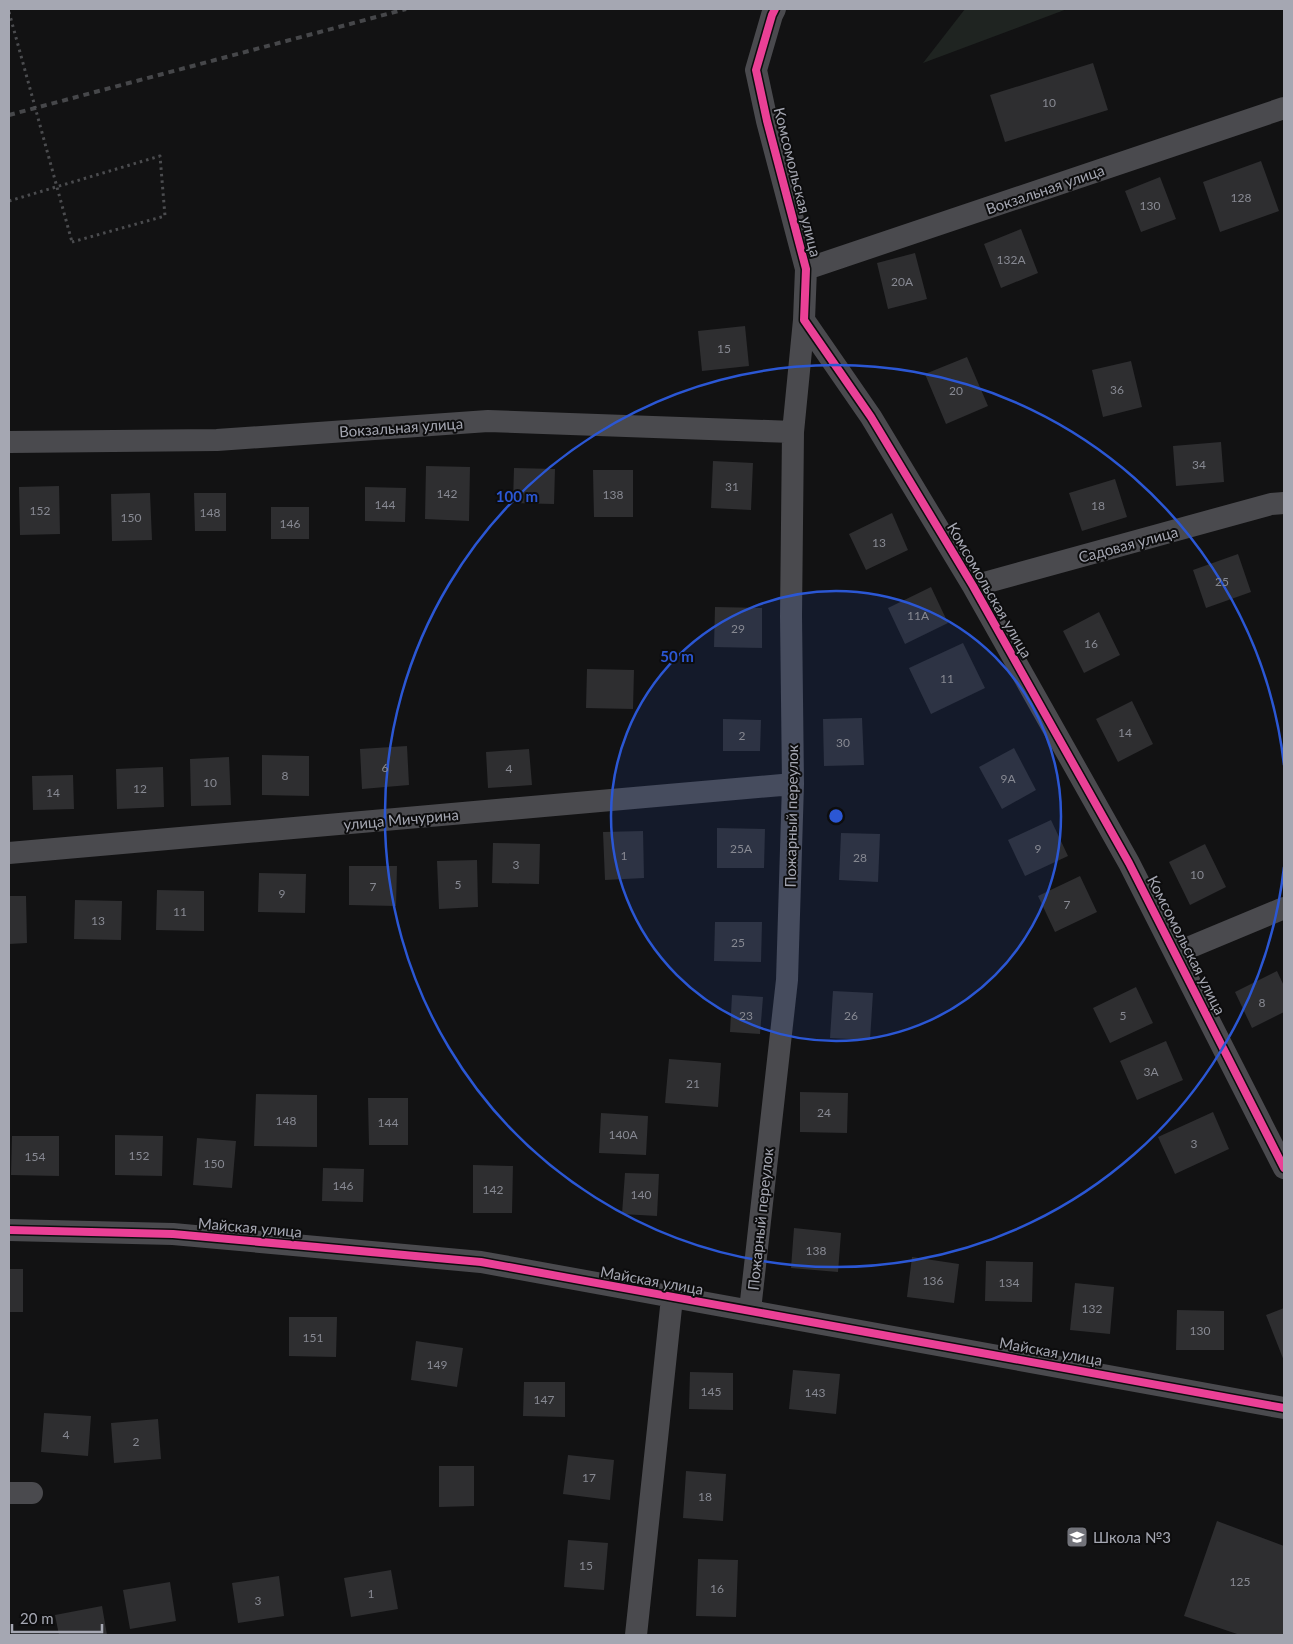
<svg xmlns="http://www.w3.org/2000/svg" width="1293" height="1644" font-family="Lato,sans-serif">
  <rect width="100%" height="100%" fill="#121213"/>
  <!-- green -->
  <path fill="#1f2421" d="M965,9H1067L923,63Z"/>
  <!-- building -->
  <path fill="#2e2e30" d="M1093,63L1108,110L1005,142L990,95Z
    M1261,161L1279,211L1220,232L1203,182Z
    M1160,177L1176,219L1141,232L1125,191Z
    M1021,229L1038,273L1001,288L984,244Z
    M915,253L927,299L888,309L877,263Z
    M745,326L749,366L702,371L698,331Z
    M967,357L988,406L946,424L925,374Z
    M1131,361L1142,407L1103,417L1092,370Z
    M1221,442L1224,482L1176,486L1173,446Z
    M713,461L753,463L751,510L711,508Z
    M426,466L470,467L469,521L425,519Z
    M514,468L555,469L554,504L513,503Z
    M593,470H633V517H594Z
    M1115,479L1127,517L1082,531L1069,493Z
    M59,486L60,534L20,535L19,487Z
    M365,487L406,488L405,522L365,521Z
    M150,493L152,540L112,541L111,494Z
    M194,493H226V531H195Z
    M271,507H309V539H271Z
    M892,513L908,550L866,570L849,534Z
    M1238,554L1251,592L1206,608L1193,570Z
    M931,587L948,623L905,644L888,608Z
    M715,607L762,608V648L714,647Z
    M1099,612L1120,655L1084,673L1063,631Z
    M963,643L985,688L931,714L909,668Z
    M587,669L634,670L633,709L586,708Z
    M1132,701L1153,744L1118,762L1096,719Z
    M862,718L864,765L824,766L823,719Z
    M723,719L761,720L760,751H723Z
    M407,746L409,785L362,789L360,749Z
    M1014,748L1036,790L1002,809L979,767Z
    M529,749L532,785L488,788L486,752Z
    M262,755L309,756V796L262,795Z
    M229,757L231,805L191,806L190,759Z
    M163,767L164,807L117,809L116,769Z
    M73,775L74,809L33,810L32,776Z
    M1051,820L1068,856L1025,876L1008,840Z
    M717,828L765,829L764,868H717Z
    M643,831L644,878L605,880L603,832Z
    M841,833L880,834L878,882L839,880Z
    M493,843L540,844L539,884L492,883Z
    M1205,844L1226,887L1190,905L1169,862Z
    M477,860L478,907L439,909L437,861Z
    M349,866H397L396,906L349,905Z
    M259,873L306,874L305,913L258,912Z
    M1080,876L1097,912L1055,932L1038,896Z
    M157,890L204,891V931L156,930Z
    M9,896H26L27,943L9,944Z
    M75,900L122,901L121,940L74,939Z
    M715,922H762L761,962L714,961Z
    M1277,971L1284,986V1012L1252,1028L1235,992Z
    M1136,987L1153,1023L1110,1043L1093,1008Z
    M833,991L873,993L870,1040L830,1038Z
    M732,995L763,997L760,1034L730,1032Z
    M1166,1041L1183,1080L1137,1100L1120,1061Z
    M669,1059L721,1063L718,1107L665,1103Z
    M800,1092L848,1093L847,1133L800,1132Z
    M256,1094L317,1095V1147L254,1146Z
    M368,1098H408V1145H369Z
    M1213,1112L1229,1149L1175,1174L1158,1137Z
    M601,1113L648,1116L646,1155L599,1153Z
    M115,1135L163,1136L162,1176L115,1175Z
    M12,1136H59V1176L11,1175Z
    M197,1138L236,1141L232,1188L193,1185Z
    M473,1165L513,1166L512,1213H473Z
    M323,1168L364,1169L363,1202L322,1201Z
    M625,1173L659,1174L657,1216L622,1214Z
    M794,1228L841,1233L838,1272L791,1268Z
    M912,1257L959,1264L954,1303L907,1297Z
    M986,1261L1033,1262L1032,1302L985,1301Z
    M9,1269H23V1312H9Z
    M1075,1283L1114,1287L1110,1334L1070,1330Z
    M1284,1308V1361L1266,1315Z
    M1177,1310L1224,1311V1350H1176Z
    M289,1317H337L336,1357L289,1356Z
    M416,1341L463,1348L457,1387L411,1380Z
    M793,1370L840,1374L836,1414L789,1409Z
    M690,1372L733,1373V1410L689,1409Z
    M524,1382H565V1417L523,1416Z
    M44,1413L91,1416L88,1456L41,1452Z
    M158,1419L161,1459L114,1463L111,1423Z
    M568,1455L614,1460L610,1500L563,1494Z
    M439,1466H474V1506L439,1507Z
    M686,1471L726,1474L723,1521L683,1518Z
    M1217,1521L1284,1546V1635H1240L1184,1616Z
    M568,1540L608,1543L604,1590L564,1587Z
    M698,1559L738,1560L736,1617L696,1616Z
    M391,1570L398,1609L351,1617L344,1578Z
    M279,1576L284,1616L238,1623L232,1583Z
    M170,1582L176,1621L130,1629L123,1590Z
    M102,1606L107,1635H59L55,1615Z"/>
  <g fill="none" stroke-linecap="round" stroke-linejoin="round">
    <!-- path -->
    <path stroke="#4b4c4f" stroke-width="3" stroke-dasharray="2.5 4" stroke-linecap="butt" d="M9,201L160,156L165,216L72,242"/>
    <!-- minor -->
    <path stroke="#4a4a4e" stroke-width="22" d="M775,9L772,15L756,70L767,121L806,269L804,320L871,417L973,586L1129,863L1284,1168
      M806,269L1284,108
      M9,442L217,440L488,421L793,432
      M973,586L1271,504L1284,503
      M9,853L793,784
      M1176,953L1284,908
      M9,1230L173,1234L481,1262L1284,1408
      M750,1310L787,980L793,784L791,616L793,432L804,320
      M9,1493H32
      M636,1635L672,1298"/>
    <!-- rail -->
    <path stroke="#46474a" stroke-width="4" stroke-dasharray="6 5" stroke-linecap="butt" d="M9,115L406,9"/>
    <!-- path-bridge -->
    <path stroke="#4b4c4f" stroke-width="3" stroke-dasharray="2.5 4" stroke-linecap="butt" d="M9,12L72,242"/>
    <!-- cycleway casing -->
    <g stroke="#0d0d0e" stroke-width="11">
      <path id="cycleway" d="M775,9L772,15L756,70L767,121L806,269L804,320L871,417L973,586L1129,863L1284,1168
        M9,1230L173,1234L481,1262L1284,1408"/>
    </g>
    <!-- cycleway -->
    <use href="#cycleway" stroke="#ea4096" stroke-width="8"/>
  </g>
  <!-- distance rings -->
  <circle cx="836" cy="816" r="225" fill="#2b57d4" fill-opacity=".12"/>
  <g fill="none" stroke="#2b57d4" stroke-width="2.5">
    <circle cx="836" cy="816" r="225"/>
    <path d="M1284 867A451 451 0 1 1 1284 765"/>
  </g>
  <!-- icons -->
  <defs>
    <g id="school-square" transform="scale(1.125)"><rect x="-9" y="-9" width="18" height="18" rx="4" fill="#72737a" stroke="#0d0d0e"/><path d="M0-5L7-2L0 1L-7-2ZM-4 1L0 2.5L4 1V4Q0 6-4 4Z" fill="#fff"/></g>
  </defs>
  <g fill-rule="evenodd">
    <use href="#school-square" x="1077" y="1537"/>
  </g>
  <g text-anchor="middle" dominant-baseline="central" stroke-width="4" stroke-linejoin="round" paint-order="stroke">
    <!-- number labels -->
    <g font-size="12" fill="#878992">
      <text x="1049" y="102">10</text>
      <text x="1241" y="197">128</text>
      <text x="1150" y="205">130</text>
      <text x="1011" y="259">132А</text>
      <text x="902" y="281">20А</text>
      <text x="724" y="348">15</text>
      <text x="1117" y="389">36</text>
      <text x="956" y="390">20</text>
      <text x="1199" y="464">34</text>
      <text x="732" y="486">31</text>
      <text x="447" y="493">142</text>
      <text x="613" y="494">138</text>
      <text x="385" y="504">144</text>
      <text x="1098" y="505">18</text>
      <text x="40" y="510">152</text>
      <text x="210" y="512">148</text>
      <text x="131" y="517">150</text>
      <text x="290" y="523">146</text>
      <text x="879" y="542">13</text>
      <text x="1222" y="581">25</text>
      <text x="918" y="615">11А</text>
      <text x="738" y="628">29</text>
      <text x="1091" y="643">16</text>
      <text x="947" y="678">11</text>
      <text x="1125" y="732">14</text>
      <text x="742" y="735">2</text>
      <text x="843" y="742">30</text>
      <text x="385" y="767">6</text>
      <text x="509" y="768">4</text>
      <text x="285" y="775">8</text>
      <text x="1008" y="778">9А</text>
      <text x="210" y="782">10</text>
      <text x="140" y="788">12</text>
      <text x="53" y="792">14</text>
      <text x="741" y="848">25А</text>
      <text x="1038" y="848">9</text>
      <text x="624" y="855">1</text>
      <text x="860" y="857">28</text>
      <text x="516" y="864">3</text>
      <text x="1197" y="874">10</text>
      <text x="458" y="884">5</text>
      <text x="373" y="886">7</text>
      <text x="282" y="893">9</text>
      <text x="1067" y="904">7</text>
      <text x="180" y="911">11</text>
      <text x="98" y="920">13</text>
      <text x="738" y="942">25</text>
      <text x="1262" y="1002">8</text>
      <text x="746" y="1015">23</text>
      <text x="851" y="1015">26</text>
      <text x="1123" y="1015">5</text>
      <text x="1151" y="1071">3А</text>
      <text x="693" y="1083">21</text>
      <text x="824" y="1112">24</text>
      <text x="286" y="1120">148</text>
      <text x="388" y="1122">144</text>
      <text x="623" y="1134">140А</text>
      <text x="1194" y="1143">3</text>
      <text x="139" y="1155">152</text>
      <text x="35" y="1156">154</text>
      <text x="214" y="1163">150</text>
      <text x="343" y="1185">146</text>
      <text x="493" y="1189">142</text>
      <text x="641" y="1194">140</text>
      <text x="816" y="1250">138</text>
      <text x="933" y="1280">136</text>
      <text x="1009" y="1282">134</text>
      <text x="1092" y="1308">132</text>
      <text x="1200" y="1330">130</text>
      <text x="313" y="1337">151</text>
      <text x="437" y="1364">149</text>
      <text x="711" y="1391">145</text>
      <text x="815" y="1392">143</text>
      <text x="544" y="1399">147</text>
      <text x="66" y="1434">4</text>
      <text x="136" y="1441">2</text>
      <text x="589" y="1477">17</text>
      <text x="705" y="1496">18</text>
      <text x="586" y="1565">15</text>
      <text x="1240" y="1581">125</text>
      <text x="717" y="1588">16</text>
      <text x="371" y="1593">1</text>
      <text x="258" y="1600">3</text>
    </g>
    <!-- street labels -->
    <g font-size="15" fill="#a5a7b2" stroke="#0d0d0e">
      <text transform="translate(798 182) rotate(76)">Комсомольская улица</text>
      <text transform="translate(1045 189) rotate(-19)">Вокзальная улица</text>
      <text transform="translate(401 427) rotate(-4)">Вокзальная улица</text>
      <text transform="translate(1128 544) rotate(-15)">Садовая улица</text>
      <text transform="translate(990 590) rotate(60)">Комсомольская улица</text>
      <text transform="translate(791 816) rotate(-89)">Пожарный переулок</text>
      <text transform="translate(401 819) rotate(-5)">улица Мичурина</text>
      <text transform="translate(1187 945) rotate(63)">Комсомольская улица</text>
      <text transform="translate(760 1219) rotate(-84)">Пожарный переулок</text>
      <text transform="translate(250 1227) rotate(5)">Майская улица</text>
      <text transform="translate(652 1280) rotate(10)">Майская улица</text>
      <text transform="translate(1051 1351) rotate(10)">Майская улица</text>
    </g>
    <!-- poi labels -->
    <g font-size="15" fill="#a5a7b2" stroke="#0d0d0e" text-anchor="start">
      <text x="1093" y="1537">Школа №3</text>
    </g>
  </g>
  <circle cx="836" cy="816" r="8" fill="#2b57d4" stroke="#0d0d0e" stroke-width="2.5"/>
  <g font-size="15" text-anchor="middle" font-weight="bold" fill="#2b57d4" stroke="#0d0d0e" stroke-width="4" stroke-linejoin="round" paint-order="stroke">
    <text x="517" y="502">100 m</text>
    <text x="677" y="662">50 m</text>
  </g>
  <!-- border -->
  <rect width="1293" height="1644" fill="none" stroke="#a5a7b2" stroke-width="20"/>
  <!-- scale -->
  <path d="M12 1624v8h90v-8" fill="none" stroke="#a5a7b2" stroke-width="2.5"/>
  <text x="20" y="1624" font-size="15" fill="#a5a7b2" stroke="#0d0d0e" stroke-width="4" paint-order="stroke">20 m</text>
</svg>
